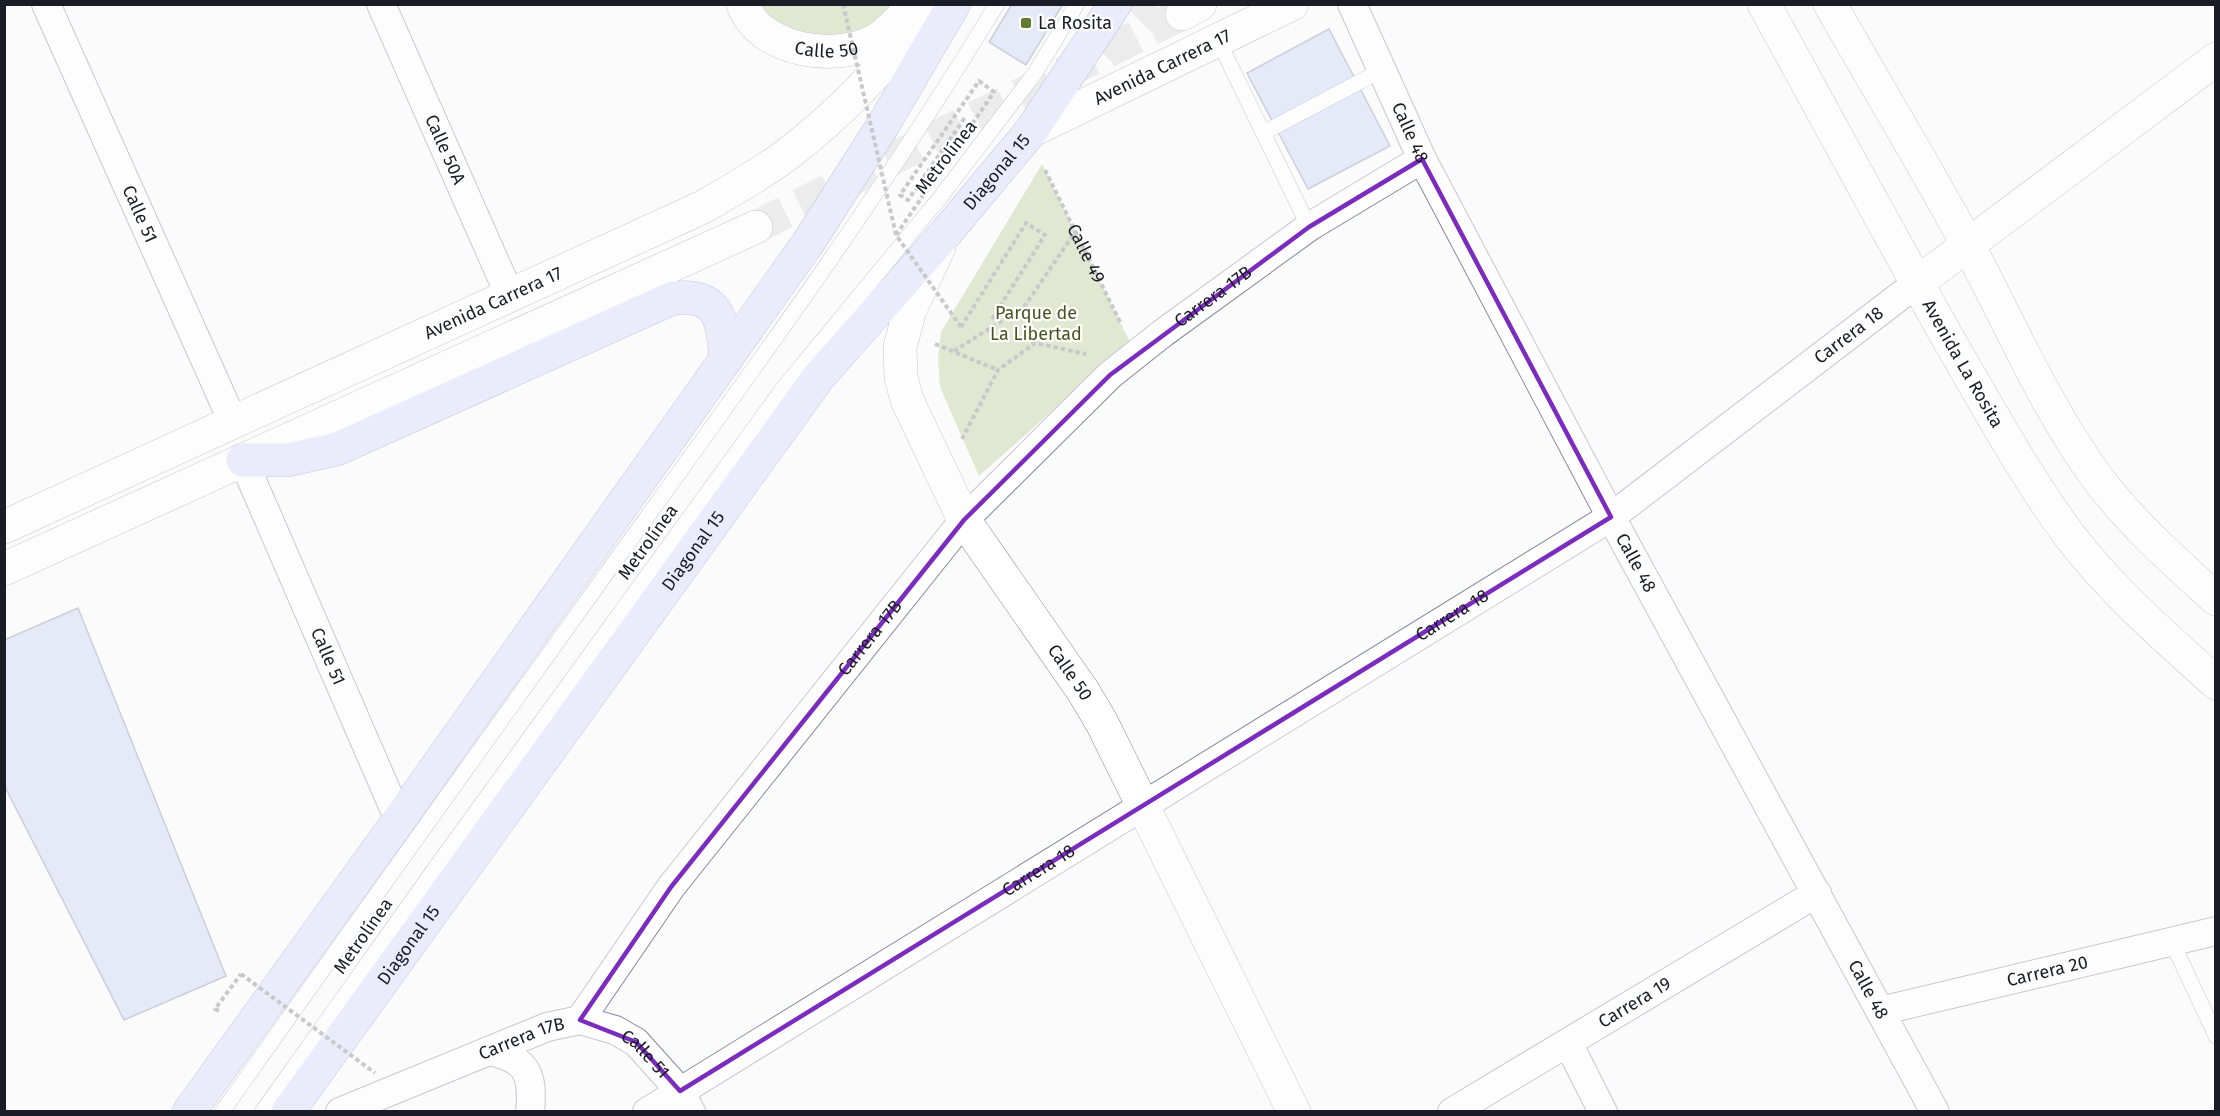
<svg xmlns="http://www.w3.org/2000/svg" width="2220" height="1116" font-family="'Fira Sans',sans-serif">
  <rect width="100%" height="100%" fill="#fbfbfb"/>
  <!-- green -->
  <path fill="#bfd19f" d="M760,5H903C893,12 883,22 872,27C836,42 783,41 760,5Z
    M1042,164L1130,342L979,476L940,387L938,359L941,332Z"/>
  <!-- building -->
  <path fill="#cdd3f2" stroke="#9095ae" stroke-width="1.5" d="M1012,4H1063L1026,65L989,42Z
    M1329,29L1390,146L1308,189L1247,73Z
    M78,608L226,976L124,1020L4,785V640Z"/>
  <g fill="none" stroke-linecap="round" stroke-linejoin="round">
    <!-- secondary-tunnel -->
    <path stroke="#d9dadb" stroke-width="33" stroke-dasharray="33 16" stroke-linecap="butt" d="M756,227L1182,14"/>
    <!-- primary-tunnel -->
    <path stroke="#d9dadb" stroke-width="33" stroke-dasharray="33 16" stroke-linecap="butt" d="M1103,53L1154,4"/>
    <!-- service casing -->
    <g stroke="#8489a2" stroke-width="16">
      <path id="service" d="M1218,40L1309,227
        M1263,133L1382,70
        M2172,942L2216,1036
        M222,1112C354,925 487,739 621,553C751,373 882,194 997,4
        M262,1112L436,867L784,387L939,199L1035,73L1077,4"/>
    </g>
    <!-- minor casing -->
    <g stroke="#8489a2" stroke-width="30">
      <g id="minor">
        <path id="s2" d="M46,4L233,422"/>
        <path id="s3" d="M381,4L510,296"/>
        <path id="s4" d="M1352,4L1422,159L1611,517L1935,1112"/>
        <path id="s5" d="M243,460L399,820"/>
        <path id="s6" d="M1880,1011L2216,931"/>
        <path id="s7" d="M580,1020L671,887L964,520L1110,375L1163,333L1309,227L1422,159"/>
        <path d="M1568,1043L1603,1112"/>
        <path d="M488,1051C526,1058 534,1073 530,1112"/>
        <path id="s8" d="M340,1112L547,1027L580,1020L615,1030L636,1042L680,1091L691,1112"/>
        <path id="s9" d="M647,1112L1611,517L1917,283"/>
        <path id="s10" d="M1452,1112L1817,893"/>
      </g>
    </g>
    <!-- tertiary casing -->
    <g stroke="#8489a2" stroke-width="34">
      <g id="tertiary">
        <path id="s11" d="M743,4C759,53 843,64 881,37C893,28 904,15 915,4"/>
        <path id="s12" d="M939,247L910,310L900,347L901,377L907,400L964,520L1083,691L1102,723L1294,1112"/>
        <path d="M1917,283L2216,59"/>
      </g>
    </g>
    <!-- secondary casing -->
    <g stroke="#8489a2" stroke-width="34">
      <g id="secondary">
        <path id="s13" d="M1764,4C1826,117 1887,230 1950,342C1988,407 2024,474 2069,535C2111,590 2165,637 2216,683"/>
        <path d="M1830,4C1876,85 1924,164 1968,245C2010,323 2045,407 2098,479C2132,524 2174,561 2216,599"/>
        <path d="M1182,14L1200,4"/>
        <path id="s14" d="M1031,131L1292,4"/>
        <path id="s15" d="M4,527L703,207C731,191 759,175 785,156C841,114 891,60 932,4"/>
        <path d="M4,569L756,227"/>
      </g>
    </g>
    <!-- primary casing -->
    <g stroke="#8188b0" stroke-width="34">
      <g id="primary">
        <path d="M243,460H288L337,449L673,298C722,293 722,322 726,359"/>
        <path d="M189,1112L399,820L808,243L882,127L954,4"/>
        <path id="s16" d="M288,1112L818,378L945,234L1031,131L1115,4"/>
      </g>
    </g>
    <!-- path -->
    <g stroke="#8c8d91" stroke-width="4" stroke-dasharray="4.5 3" stroke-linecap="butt">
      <path id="s1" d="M1045,170L1121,324"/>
      <path d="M1024,307L1035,343"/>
      <path d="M961,327L1026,223L1045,235L992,319"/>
      <path d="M935,344L998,370"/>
      <path d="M954,351L1024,307L1075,232"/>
      <path d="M962,439L998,370L1035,343L1086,354"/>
      <path d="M219,1011L215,1009L241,974"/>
    </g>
    <!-- service -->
    <use href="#service" stroke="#fff" stroke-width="15"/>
    <!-- minor -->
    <use href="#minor" stroke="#fff" stroke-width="28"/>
    <!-- tertiary -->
    <use href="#tertiary" stroke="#fff" stroke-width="33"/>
    <!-- secondary -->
    <use href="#secondary" stroke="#fff" stroke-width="33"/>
    <!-- primary -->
    <use href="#primary" stroke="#d4dafd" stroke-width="33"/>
    <!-- path-bridge -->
    <path stroke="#8c8d91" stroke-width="4" stroke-dasharray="4.5 3" stroke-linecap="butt" d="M843,4L896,235L961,327
      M896,235L994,92L979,81L900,195L908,200L966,116
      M241,974L375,1073"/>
  </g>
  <!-- marked area -->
  <path d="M0 0H2220V1116H0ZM1422,159L1611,517L680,1091L636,1042L580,1020L671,887L964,520L1110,375L1309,227Z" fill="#fbfbfb" fill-opacity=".55" fill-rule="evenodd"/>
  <path fill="none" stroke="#7b2cbf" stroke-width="4.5" stroke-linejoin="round" d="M1422,159L1611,517L680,1091L636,1042L580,1020L671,887L964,520L1110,375L1309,227Z"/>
  <!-- markers -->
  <rect fill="#647c2f" stroke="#fff" stroke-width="2" x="1020" y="17" width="12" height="12" rx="3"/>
  <g text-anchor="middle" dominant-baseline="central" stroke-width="4.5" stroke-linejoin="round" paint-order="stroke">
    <!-- poi labels -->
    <g font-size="18" fill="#1b1d26" stroke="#fff" text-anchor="start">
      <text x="1038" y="23">La Rosita</text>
    </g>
    <!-- street labels -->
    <g font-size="18" fill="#1b1d26" stroke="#fff">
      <text stroke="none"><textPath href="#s11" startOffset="102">Calle 50</textPath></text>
      <text stroke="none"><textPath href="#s14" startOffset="146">Avenida Carrera 17</textPath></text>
      <text stroke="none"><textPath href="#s4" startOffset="141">Calle 48</textPath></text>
      <text stroke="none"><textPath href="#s3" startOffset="159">Calle 50A</textPath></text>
      <text transform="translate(946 157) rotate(-52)">Metrolínea</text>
      <text stroke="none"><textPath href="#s16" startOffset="1178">Diagonal 15</textPath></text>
      <text stroke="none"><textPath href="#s2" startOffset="230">Calle 51</textPath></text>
      <text stroke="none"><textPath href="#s1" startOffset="93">Calle 49</textPath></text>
      <text stroke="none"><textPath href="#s7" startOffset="966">Carrera 17B</textPath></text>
      <text stroke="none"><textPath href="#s15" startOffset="538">Avenida Carrera 17</textPath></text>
      <text stroke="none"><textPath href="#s9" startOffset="1432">Carrera 18</textPath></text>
      <text stroke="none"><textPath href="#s13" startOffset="411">Avenida La Rosita</textPath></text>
      <text transform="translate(648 542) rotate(-54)">Metrolínea</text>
      <text stroke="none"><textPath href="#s16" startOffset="692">Diagonal 15</textPath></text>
      <text stroke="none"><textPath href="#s4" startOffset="627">Calle 48</textPath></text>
      <text stroke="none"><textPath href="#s9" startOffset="946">Carrera 18</textPath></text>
      <text stroke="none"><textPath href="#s7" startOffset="480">Carrera 17B</textPath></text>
      <text stroke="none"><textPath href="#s5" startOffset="214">Calle 51</textPath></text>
      <text stroke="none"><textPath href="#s12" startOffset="480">Calle 50</textPath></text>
      <text stroke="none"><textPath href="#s9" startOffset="460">Carrera 18</textPath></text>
      <text transform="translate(363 936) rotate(-55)">Metrolínea</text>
      <text stroke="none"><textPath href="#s16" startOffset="206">Diagonal 15</textPath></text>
      <text stroke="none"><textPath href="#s6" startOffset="172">Carrera 20</textPath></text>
      <text stroke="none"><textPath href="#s4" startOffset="1113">Calle 48</textPath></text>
      <text stroke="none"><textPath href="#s10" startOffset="213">Carrera 19</textPath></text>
      <text stroke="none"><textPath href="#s8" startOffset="196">Carrera 17B</textPath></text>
      <text stroke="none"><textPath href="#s8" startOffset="333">Calle 51</textPath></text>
    </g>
    <!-- park labels -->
    <g font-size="18" fill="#44561e" stroke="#fff">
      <text x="1036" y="313">Parque de<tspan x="1036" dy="21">La Libertad</tspan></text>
    </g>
  </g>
  <!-- border -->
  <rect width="2220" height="1116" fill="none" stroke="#1b1d26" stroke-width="12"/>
</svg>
